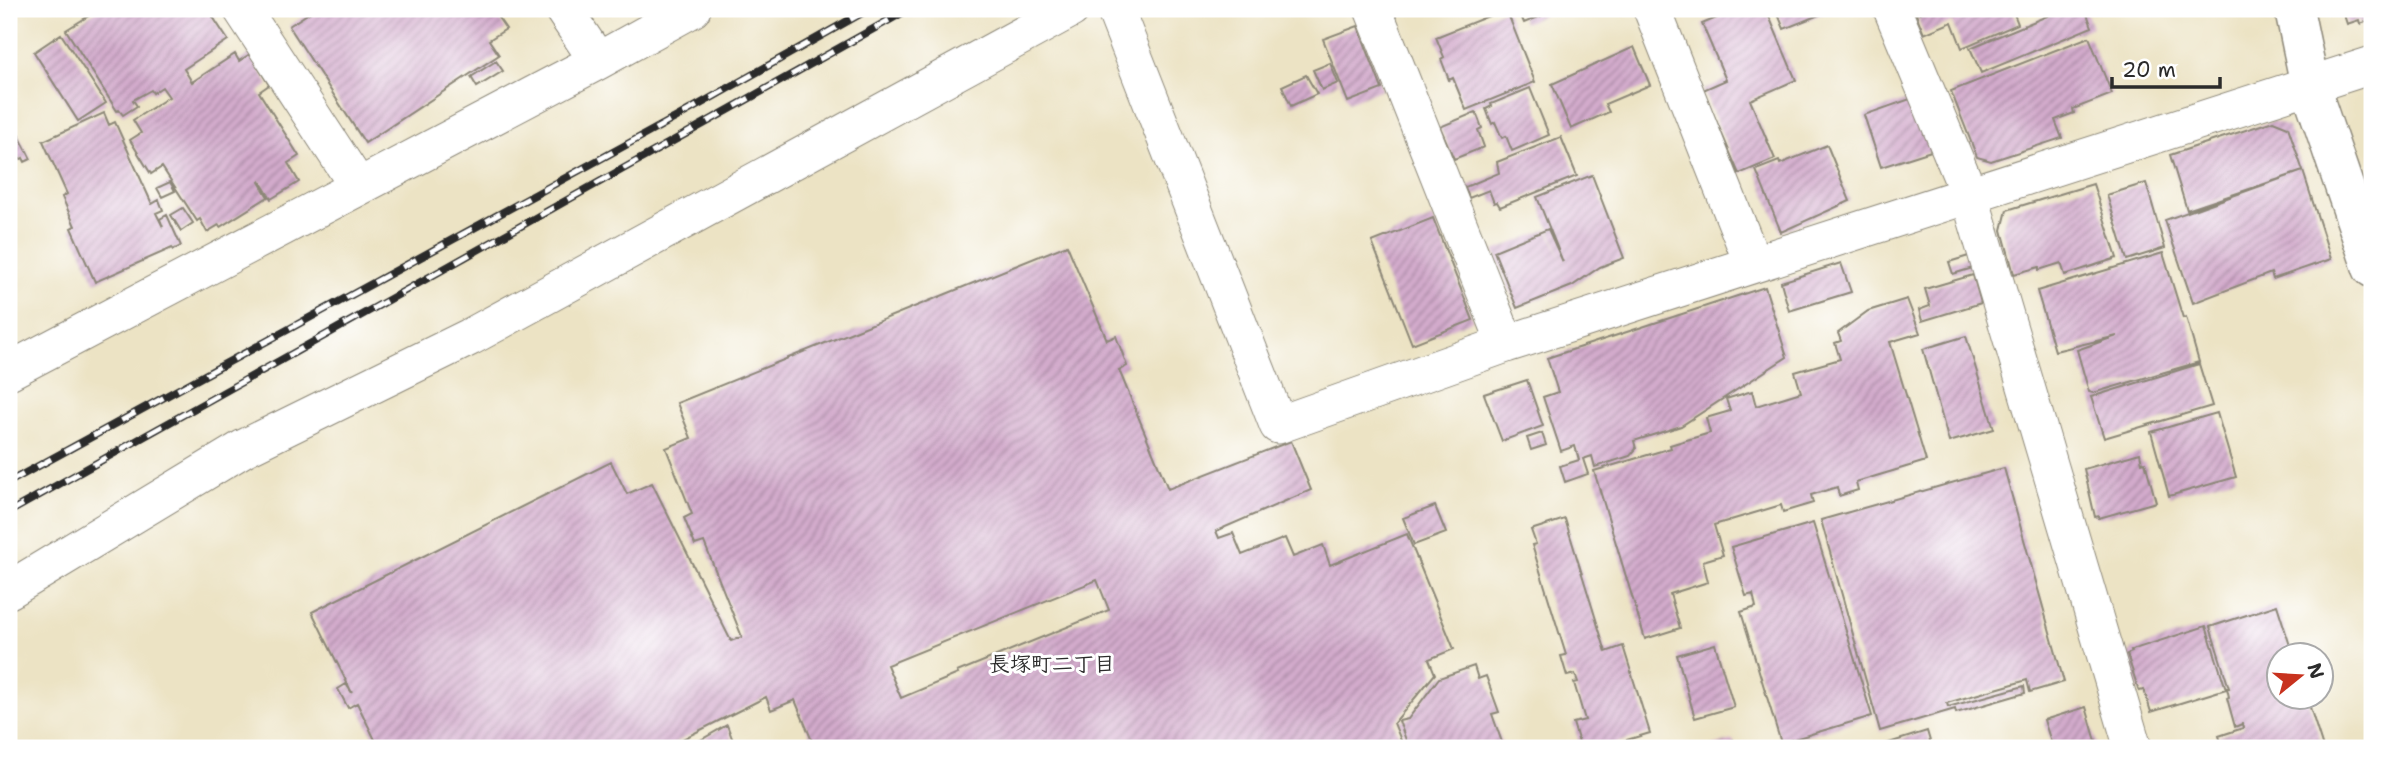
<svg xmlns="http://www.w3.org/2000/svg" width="2381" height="757" font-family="'Shantell Sans','Klee One',sans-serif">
  <defs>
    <pattern id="building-hatch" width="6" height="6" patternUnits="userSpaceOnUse" patternTransform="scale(1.75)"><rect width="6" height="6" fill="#d3abcc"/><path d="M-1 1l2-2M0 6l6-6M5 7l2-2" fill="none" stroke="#ab8ba6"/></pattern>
  </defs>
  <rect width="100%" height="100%" fill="#fff"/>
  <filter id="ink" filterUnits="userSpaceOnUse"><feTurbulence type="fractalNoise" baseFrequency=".0143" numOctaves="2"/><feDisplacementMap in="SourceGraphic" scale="14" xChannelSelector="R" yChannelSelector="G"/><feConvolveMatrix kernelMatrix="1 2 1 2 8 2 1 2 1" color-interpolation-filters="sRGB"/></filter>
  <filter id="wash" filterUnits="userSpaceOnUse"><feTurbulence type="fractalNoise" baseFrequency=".00686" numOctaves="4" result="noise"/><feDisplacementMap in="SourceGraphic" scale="28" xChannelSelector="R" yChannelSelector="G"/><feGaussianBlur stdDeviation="1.57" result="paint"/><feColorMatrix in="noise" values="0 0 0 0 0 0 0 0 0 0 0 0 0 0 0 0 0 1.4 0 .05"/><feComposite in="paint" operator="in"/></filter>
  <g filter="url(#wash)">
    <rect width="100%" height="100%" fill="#ece3c4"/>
    <g id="blocks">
      <!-- building -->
      <path fill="url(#building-hatch)" fill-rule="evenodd" d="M100,9H220L222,11L213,17L228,40L184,69L192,82L235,54L239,61L250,54L269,85L259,92L299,156L288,163L299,182L271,199L260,181L259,182L268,197L220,227L219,225L207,232L200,219L197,221L162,167L151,174L130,140L141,133L133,120L169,97L162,87L153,93L151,90L133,100L137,106L123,115L119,110L117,111L66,30Z
        M315,9H492L506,29L489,40L499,55L365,143L289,26Z
        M1506,9L1535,82L1466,110L1453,78L1449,80L1441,59L1444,57L1436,37Z
        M1518,9H1558L1524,23Z
        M1738,9H1766L1796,80L1750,100L1775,159L1739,174L1703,90L1726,80L1702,24Z
        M1776,9H1834L1784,29Z
        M1930,9H2012L2018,24L1962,48L1952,22L1924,34L1916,14Z
        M2064,9H2085L2092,27L1981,73L1970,48Z
        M2342,9H2372V20L2360,24L2359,20L2347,24Z
        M1358,26L1382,89L1348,102L1323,39Z
        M61,34L106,103L78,121L34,52Z
        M2089,37L2112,94L2073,109L2074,113L2055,120L2062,138L1991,161L1977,157L1951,91Z
        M1634,47L1650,85L1605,104L1609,112L1571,129L1552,84Z
        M496,61L503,71L477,87L471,77Z
        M1330,63L1338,83L1322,90L1313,70Z
        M1306,75L1317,94L1291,106L1282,86Z
        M1530,88L1549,135L1512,151L1506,136L1502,138L1495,122L1492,124L1486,109L1492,106L1491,104Z
        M1913,98L1931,151L1881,167L1864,115Z
        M9,106L14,116L10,118L31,159L25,162L23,158L9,166Z
        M1476,112L1482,128L1478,130L1484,147L1454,159L1440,127Z
        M104,113L109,125L115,122L152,204L159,200L163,210L156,213L163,227L160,219L167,215L181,246L173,250L172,248L95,282L71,228L75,226L62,197L67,194L43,141Z
        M2273,121L2288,127L2303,171L2187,210L2170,155Z
        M1561,137L1577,176L1500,207L1497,202L1494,203L1489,190L1469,198L1465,187L1499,173L1497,162Z
        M1827,145L1850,201L1781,232L1756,170L1779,161L1780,164Z
        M2303,171L2331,259L2273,279L2271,273L2193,303L2165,220Z
        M1592,175L1624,258L1600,267L1572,286L1517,308L1494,251L1548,229L1563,262L1537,197Z
        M170,182L175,191L162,197L157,188Z
        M2146,183L2165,248L2127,260L2107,195Z
        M2093,184L2117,258L2065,275L2061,263L2039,270V267L2014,274L2002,230L2007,210Z
        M183,208L193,223L181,231L171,215Z
        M1433,218L1473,320L1412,344L1372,242Z
        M1067,245L1107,340L1116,336L1127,366L1119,370L1168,489L1291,441L1311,490L1216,531L1219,538L1233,533L1242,555L1285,538L1293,557L1323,545L1330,565L1407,534L1454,649L1429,659L1435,674L1394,723L1404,748H815L795,700L771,710L766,697L665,748H379L357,703L348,708L338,689L346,684L352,693L312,612L611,462L627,494L652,483L731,641L742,637L704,542L695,545L684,518L692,514L666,448L691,438L677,403ZM1097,580L1109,610L957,672L958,674L901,698L887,665Z
        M2163,253L2183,318L2186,317L2199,362L2093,393L2089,392L2077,350L2117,336L2055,351L2037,291Z
        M1972,255L1976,267L1953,274L1949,262Z
        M1841,263L1851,292L1789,311L1781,282Z
        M1973,275L1981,303L1922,321L1919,310L1930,306L1925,289Z
        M1765,287L1787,357L1681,426L1634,441L1636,449L1630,456L1595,467L1592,456L1583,459L1588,474L1565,482L1560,466L1579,460L1575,446L1561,451L1543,397L1558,392L1547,358Z
        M1907,299L1920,333L1890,342L1926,461L1856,482L1858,490L1839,496L1837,487L1811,495L1813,503L1783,512L1781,505L1714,525L1723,555L1703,561L1708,582L1670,594L1680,628L1645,639L1594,471L1671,448L1670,445L1710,433L1706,418L1730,411L1726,399L1752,391L1756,406L1801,392L1795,372L1840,359L1835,343L1841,341L1838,333L1868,311Z
        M1966,336L1994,429L1949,442L1923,349Z
        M2199,364L2212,406L2104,438L2091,397Z
        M1527,380L1543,426L1502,441L1484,394Z
        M2217,413L2236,477L2169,496L2151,432Z
        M1542,433L1546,445L1531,450L1527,438Z
        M2140,453L2142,463L2145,462L2156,502L2099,518V516L2095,517L2084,469Z
        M2004,468L2064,682L2030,692L2027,680L1947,703L1948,707L2024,686L2025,693L1956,713L1955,709L1880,731L1821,520Z
        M1435,506L1446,533L1414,545L1403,518Z
        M1565,519L1606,652L1623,646L1650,733L1600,748H1593L1592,743L1580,746L1573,723L1585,720L1574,683L1578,682L1575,674L1567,676L1561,656L1566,655L1532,545L1536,544L1531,530Z
        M1813,523L1872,716L1781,743L1741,612L1756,607L1753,594L1746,596L1731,547Z
        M2277,605L2293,655H2279V697L2307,698L2323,748H2223L2219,736L2243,728L2242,724L2235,727L2227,698L2229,697L2227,688H2229L2210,627Z
        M2206,626L2226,689L2151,712L2144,690L2139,691L2127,654L2132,652L2131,650Z
        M1715,644L1734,707L1695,718L1677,655Z
        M1474,666L1478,679L1486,676L1499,712L1492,714L1504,748H1409L1399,721L1408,719L1439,678Z
        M2086,707L2098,748H2053L2044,720Z
        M727,725L735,746L732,748H687Z
        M1927,731L1932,748H1873Z
        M1733,740L1736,748H1708Z"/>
    </g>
  </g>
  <g filter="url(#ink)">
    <use href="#blocks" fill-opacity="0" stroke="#8c8778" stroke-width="2"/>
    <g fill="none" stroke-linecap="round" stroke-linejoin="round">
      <!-- minor casing -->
      <g stroke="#8c8778" stroke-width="39">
        <path id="minor" d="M242,9L358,186
          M563,9L598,61
          M1115,9L1278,425L1506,344L2372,65
          M1373,9L1506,344
          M1652,9L1753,264
          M1892,9L1969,194L2133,748
          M9,371L598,61L692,9
          M9,590L244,448L470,337L1071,9"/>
      </g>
      <!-- tertiary casing -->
      <g stroke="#8c8778" stroke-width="41">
        <path id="tertiary" d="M2294,9L2310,86L2372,268"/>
      </g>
      <!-- minor -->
      <use href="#minor" stroke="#fff" stroke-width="37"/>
      <!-- tertiary -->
      <use href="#tertiary" stroke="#fff" stroke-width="38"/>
      <!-- rail casing -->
      <g stroke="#2b2b2b" stroke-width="8">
        <path id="rail" d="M9,482L677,117L869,9
          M9,512L909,9"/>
      </g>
      <!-- rail -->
      <use href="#rail" stroke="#fff" stroke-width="5" stroke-dasharray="16" stroke-linecap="butt"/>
    </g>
  </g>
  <g text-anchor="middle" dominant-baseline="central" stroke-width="6" stroke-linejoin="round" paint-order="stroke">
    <!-- neighbourhood labels -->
    <g font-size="21" font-weight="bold" fill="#2b2b2b" stroke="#fff">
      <text x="1052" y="664">長塚町二丁目</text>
    </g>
  </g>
  <!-- margin -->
  <rect width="2381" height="757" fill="none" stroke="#fff" stroke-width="35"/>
  <!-- north arrow -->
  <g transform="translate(2300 676) rotate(72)"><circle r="33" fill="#ffffff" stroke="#aaaaaa" stroke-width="2"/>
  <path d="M0-5L12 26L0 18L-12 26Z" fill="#c8321e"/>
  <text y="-10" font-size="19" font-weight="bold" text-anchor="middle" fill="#2b2b2b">N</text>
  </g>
  <!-- scale -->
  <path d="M2112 77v10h108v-10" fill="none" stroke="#2b2b2b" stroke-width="3.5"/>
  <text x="2122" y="77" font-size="21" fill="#2b2b2b" stroke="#ffffff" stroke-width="5" paint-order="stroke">20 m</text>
</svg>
